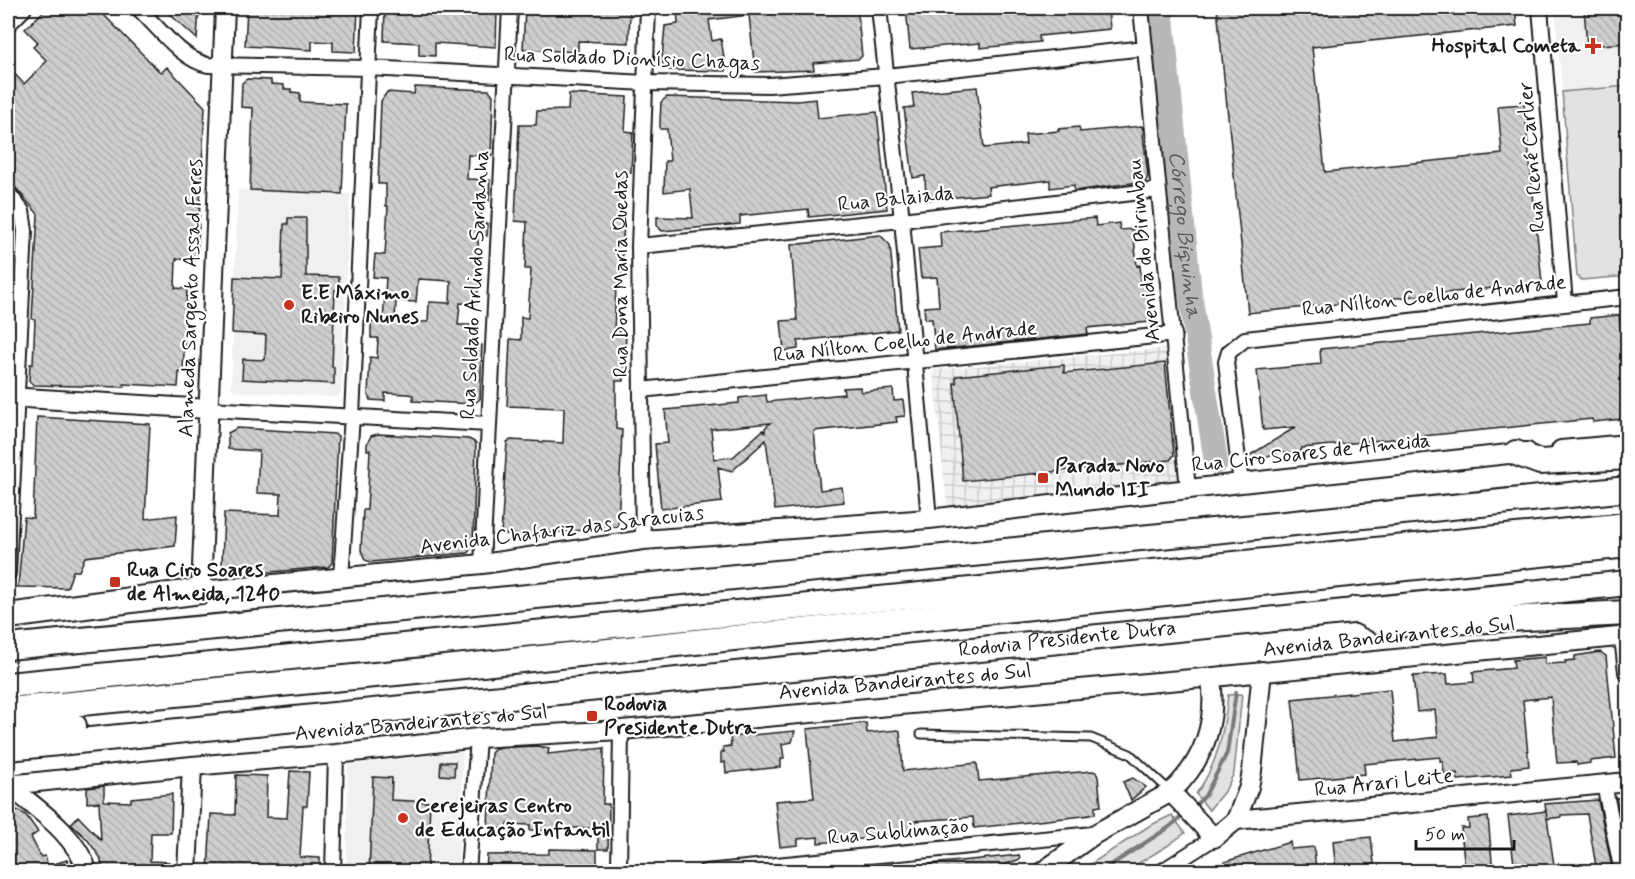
<svg xmlns="http://www.w3.org/2000/svg" width="1635" height="879" font-family="Mynerve,sans-serif">
  <defs>
    <pattern id="industrial-grid" width="8" height="8" patternUnits="userSpaceOnUse" patternTransform="scale(1.5)"><rect width="8" height="8" fill="#f0f0f0"/><path d="M0 4h8M4 0v8" fill="none" stroke="#cdcdcd"/></pattern>
    <pattern id="building-back-hatch" width="6" height="6" patternUnits="userSpaceOnUse" patternTransform="scale(1.5)"><rect width="6" height="6" fill="#cecece"/><path d="M-1 5l2 2M0 0l6 6M5-1l2 2" fill="none" stroke="#b0b0b0"/></pattern>
  </defs>
  <rect width="100%" height="100%" fill="#fff"/>
  <filter id="ink" filterUnits="userSpaceOnUse"><feTurbulence type="fractalNoise" baseFrequency=".0167" numOctaves="2"/><feDisplacementMap in="SourceGraphic" scale="12" xChannelSelector="R" yChannelSelector="G"/><feConvolveMatrix kernelMatrix="1 2 1 2 8 2 1 2 1" color-interpolation-filters="sRGB"/></filter>
  <g filter="url(#ink)">
    <!-- built -->
    <path fill="#f0f0f0" d="M1555,8H1627V86L1562,92Z
      M238,190L350,194L341,393L338,396L334,397L235,391L231,388Z
      M463,752L458,871L346,872L348,765Z"/>
    <!-- industrial -->
    <path fill="url(#industrial-grid)" d="M1168,348L1182,484L947,506L933,370Z"/>
    <!-- green -->
    <path fill="#e2e2e2" stroke="#7f7f7f" stroke-width="1.5" d="M1627,86V276L1582,280L1577,276L1562,92Z
      M1242,694L1234,773L1226,789L1209,810L1196,794C1218,764 1224,731 1228,695Z
      M1172,815L1185,833L1167,846L1126,871H1080L1149,826Z"/>
    <g fill="none" stroke-linecap="round" stroke-linejoin="round">
      <!-- stream -->
      <path stroke="#7a7a7a" stroke-width="4" d="M1192,808L1205,796L1227,753L1236,692
        M1100,872L1168,828L1184,815"/>
      <!-- river -->
      <path stroke="#b8b8b8" stroke-width="24" id="s1" d="M1161,8L1190,294L1216,462"/>
    </g>
    <!-- building -->
    <path fill="url(#building-back-hatch)" stroke="#1c1c1c" stroke-width="1.5" fill-rule="evenodd" d="M47,8H97L159,71L162,72L167,67L205,107L197,260L176,259L175,288L187,289L183,373L179,372L178,387L124,384V387L33,385L29,381L30,364H33L35,320L32,319L38,214L15,187L8,183V67L24,84L47,61L33,47L38,42L25,29Z
      M163,8H199L197,39Z
      M247,8H358L356,52L333,51V42L312,41V50L245,46Z
      M385,8H497L496,47L435,43V56L419,55V43L384,41Z
      M525,8H630L629,43L578,41V52L523,49Z
      M677,8H857L862,56L859,59L813,63L814,70L755,72L749,15L709,20L712,41L721,39L726,71L669,70L663,65L662,59L665,26L678,24Z
      M906,8H1108L1110,29L1039,36L1040,42L980,48V43L910,49Z
      M1217,8H1515L1517,26L1312,47L1325,172L1502,154L1498,106L1524,104L1542,283L1248,313Z
      M1584,8H1628V43L1587,46Z
      M247,79L271,80V84L284,85V89H291V92L300,93V102L346,104L342,194L250,190L253,108L241,107L242,83Z
      M415,87L489,90L493,95L491,157L468,155L467,179L490,180L489,201L482,200L481,224H488L487,236L478,235L479,275L477,304L460,303L458,325H475L474,345H482L480,399L474,404L413,401V395L408,394L385,393V401L370,400L368,395L370,357L377,358L378,338H371V321L383,322L386,278L373,277L375,254L385,255L388,206H386V184H378L381,101L387,92L414,94ZM418,279L451,281L450,303L429,302L428,322L395,321L396,301L416,302Z
      M977,87L984,148L1026,144L1025,134L1059,131L1058,129L1079,127L1080,132L1142,126L1148,176L1146,181L1074,191V185L1050,188V180L988,187L989,194L926,200L925,176L913,178L904,108L914,107L912,93Z
      M569,94L627,97L625,131L633,132L631,173H626L621,288H616L614,331L626,332L624,381H616V429L622,430L618,527L550,533V537L501,534L507,442L511,440L563,443L564,408L507,406L510,339L521,340V317L528,318L531,269H525L527,222L515,221L519,125H536L537,111L568,110Z
      M667,97L797,101L816,99L818,118L877,112L887,209L809,217L808,209L740,216V224L662,231L657,226V217L693,218L690,189L664,192L665,161H670L667,129H660V122L661,102Z
      M288,218H306V276L339,277V290H335L332,367H334V384L242,379L243,359L265,360L266,335L232,333L234,277L282,279L284,224H288Z
      M1095,218L1096,226L1119,223L1120,230L1133,229L1137,266L1140,265L1141,281L1146,280L1150,322L1087,328L1088,334L935,350L932,319H925L924,307L939,306L937,277L921,278L918,249L941,247L940,232Z
      M880,235L890,245L898,330L798,341V349L784,351L781,321L797,320L791,245Z
      M1619,315L1628,390V416H1622V419L1593,422L1592,419L1302,448L1299,455L1279,452L1248,463L1247,457L1296,427L1263,430L1257,370L1321,364L1320,349L1590,323V318Z
      M1165,363L1174,455L1170,460L963,481L954,383H956V376L1064,365V373Z
      M860,387L861,392L893,389L894,401L903,400L905,416L896,417L897,422L814,431L820,490L842,487L844,502L775,510L766,440L732,471L718,467L722,502L661,509L655,444L668,443L665,410L739,403V398L766,395L767,402L844,394L843,388ZM770,423L765,428V432L763,430L733,457L714,459L711,429Z
      M37,417L150,424L145,519L177,515L175,546L85,557L79,571H73L67,588L18,587L24,517L33,518Z
      M237,428L334,434L338,436L332,563L328,567L234,575L224,570L222,563L224,513L280,515L281,494L257,493L259,451L228,449V433Z
      M378,434L469,439L476,443L473,544L468,553L371,562L365,560L361,550L363,510H367L370,450H367V444L371,436Z
      M1600,652L1606,656L1616,758L1590,761V763L1577,765L1576,762L1557,763L1551,697L1523,700L1529,766L1511,768L1512,775L1458,780L1457,773L1444,774L1443,761H1440V757L1364,764L1365,774L1300,780L1292,699L1390,689L1395,742L1438,737L1435,710L1417,712L1413,676L1447,674L1448,684L1474,682L1473,672L1514,668L1513,660L1545,657V664L1566,663L1565,661L1575,660V656Z
      M866,723L867,733L898,730L900,731L903,771L977,763L979,781L1092,771L1096,772L1098,777L1101,806L1095,807V814L1083,816L974,828L973,817L915,821L916,834L818,843V837L798,839V845L780,847L775,801L814,798L807,729Z
      M795,731L792,742L782,744L784,758L781,759V767L726,773L725,762L721,763V752H724L723,747L731,746L730,737Z
      M535,746L549,748L548,754L604,748L603,804H609L608,849H598V828H566V830L559,829V831L530,830V825L507,824V829L488,828L491,753L496,748Z
      M441,762H455L454,776L440,775Z
      M290,771L309,772L307,806H303L300,857L320,858V872H208L211,814L235,815L236,775L267,776L266,817L287,818Z
      M373,777L392,778L391,800L430,802L427,872H369Z
      M1133,778L1146,787L1131,800L1123,782Z
      M104,786V801L131,802V798L172,794L171,833H151L150,861L169,862V872H104L100,857L87,839L71,824L78,816L101,840L99,802L87,803V788Z
      M1624,797L1625,803L1628,802V854L1616,798Z
      M1598,800L1613,872H1597L1587,814L1561,815V817L1547,819L1545,804Z
      M17,810L26,815L38,832L31,837L41,857L45,856L48,866L67,860L72,872H8V820Z
      M1546,811L1555,872H1515L1508,816Z
      M1488,817L1493,872H1465L1461,828H1469L1468,819Z
      M1371,837L1375,872H1336L1333,841Z
      M1290,842L1291,849L1314,847L1316,872H1228L1224,862Z
      M549,849L597,850V872H486L487,855L549,854Z
      M1019,855L1020,859L993,869L994,872H931V864Z"/>
    <g fill="none" stroke-linecap="round" stroke-linejoin="round">
      <!-- lane casing -->
      <g stroke="#1c1c1c" stroke-width="11">
        <path id="lane" d="M921,734L1091,738L1130,754L1171,792"/>
      </g>
      <!-- street casing -->
      <g stroke="#1c1c1c" stroke-width="18">
        <path id="street" d="M138,8C157,26 182,60 208,65L369,68L646,83L769,85L886,76L1145,48
          M879,8L902,220L929,519
          M1141,8L1188,489
          M1540,8L1565,303
          M8,193L22,211L25,231L8,573
          M639,246L902,220L1158,190
          M641,390L1174,334
          M209,409L488,424
          M1241,483L1226,362L1229,352L1245,339L1628,297
          M643,540L639,246L648,8
          M482,564L510,8
          M341,578L352,416L371,8
          M1604,784L1622,872
          M333,872L336,754
          M468,872L478,738
          M619,872L621,730
          M705,872L1093,834
          M1161,872L1214,838"/>
      </g>
      <!-- secondary casing -->
      <g stroke="#1c1c1c" stroke-width="22">
        <path id="secondary" d="M225,8L201,591L482,564L643,540L929,519L1241,483L1527,452
          M8,22L22,8
          M8,397L209,409
          M1561,450L1628,444
          M1624,637L1628,672
          M8,785L192,766L336,754L478,738L621,730L1214,677L1628,636
          M8,785C38,810 75,833 88,872
          M1171,792L1214,838L1236,820L1628,782
          M1236,820L1249,787L1252,771L1262,671
          M187,872L192,766
          M1042,872L1095,834L1171,792C1204,761 1217,722 1211,678"/>
      </g>
      <!-- highway casing -->
      <g stroke="#1c1c1c" stroke-width="28">
        <g id="highway">
          <path d="M1516,453L1540,462L1628,457"/>
          <path d="M1356,609L1387,625L1628,613"/>
          <path d="M8,616L201,591"/>
          <path d="M8,647L1285,524L1628,489"/>
          <path d="M8,685L1628,525"/>
          <path d="M8,710L406,672L1628,545"/>
          <path d="M8,731L74,726"/>
          <path id="s2" d="M8,748C548,696 1087,634 1628,583"/>
        </g>
      </g>
      <!-- lane -->
      <use href="#lane" stroke="#fff" stroke-width="7"/>
      <!-- street -->
      <use href="#street" stroke="#fff" stroke-width="14"/>
      <!-- secondary -->
      <use href="#secondary" stroke="#fff" stroke-width="18"/>
      <!-- highway -->
      <use href="#highway" stroke="#fff" stroke-width="24"/>
    </g>
  </g>
  <!-- markers -->
  <g fill="#c8321e" stroke="#fff" stroke-width="2">
    <path d="M1590 37h6v6h6v6h-6v6h-6v-6h-6v-6h6z"/>
    <circle cx="289" cy="305" r="6"/>
    <rect x="1037" y="472" width="12" height="12" rx="3"/>
    <rect x="109" y="576" width="12" height="12" rx="3"/>
    <rect x="586" y="710" width="12" height="12" rx="3"/>
    <circle cx="403" cy="818" r="6"/>
  </g>
  <g text-anchor="middle" dominant-baseline="central" stroke-width="4.5" stroke-linejoin="round" paint-order="stroke">
    <!-- poi labels -->
    <g font-size="21" font-weight="bold" fill="#1c1c1c" stroke="#fff" text-anchor="start">
      <text x="1580" y="46" text-anchor="end">Hospital Cometa</text>
      <text x="301" y="293">E.E Máximo<tspan x="301" dy="24">Ribeiro Nunes</tspan></text>
      <text x="1055" y="466">Parada Novo<tspan x="1055" dy="24">Mundo III</tspan></text>
      <text x="127" y="570">Rua Ciro Soares<tspan x="127" dy="24">de Almeida, 1240</tspan></text>
      <text x="604" y="704">Rodovia<tspan x="604" dy="24">Presidente Dutra</tspan></text>
      <text x="415" y="806">Cerejeiras Centro<tspan x="415" dy="24">de Educação Infantil</tspan></text>
    </g>
    <!-- street labels -->
    <g font-size="21" fill="#1c1c1c" stroke="#fff">
      <text transform="translate(632 59) rotate(2)">Rua Soldado Dionísio Chagas</text>
      <text transform="translate(1532 157) rotate(-95)">Rua René Carlier</text>
      <text transform="translate(896 199) rotate(-6)">Rua Balaiada</text>
      <text transform="translate(1144 250) rotate(-96)">Avenida do Birimbau</text>
      <text transform="translate(621 274) rotate(-90)">Rua Dona Maria Quedas</text>
      <text transform="translate(475 285) rotate(-87)">Rua Soldado Arlindo Sardanha</text>
      <text transform="translate(1434 296) rotate(-6)">Rua Nílton Coelho de Andrade</text>
      <text transform="translate(191 298) rotate(-88)">Alameda Sargento Assad Feres</text>
      <text transform="translate(905 342) rotate(-6)">Rua Nílton Coelho de Andrade</text>
      <text transform="translate(1311 453) rotate(-6)">Rua Ciro Soares de Almeida</text>
      <text transform="translate(562 530) rotate(-7)">Avenida Chafariz das Saracuias</text>
      <text transform="translate(1389 637) rotate(-6)">Avenida Bandeirantes do Sul</text>
      <text stroke="none"><textPath href="#s2" startOffset="1065">Rodovia Presidente Dutra</textPath></text>
      <text transform="translate(905 682) rotate(-5)">Avenida Bandeirantes do Sul</text>
      <text transform="translate(421 723) rotate(-5)">Avenida Bandeirantes do Sul</text>
      <text transform="translate(1384 783) rotate(-6)">Rua Arari Leite</text>
      <text transform="translate(898 832) rotate(-5)">Rua Sublimação</text>
    </g>
    <!-- water labels -->
    <g font-size="22" font-style="italic" fill="#5a5a5a" stroke="#fff">
      <text stroke="none"><textPath href="#s1" startOffset="228">Córrego Biquinha</textPath></text>
    </g>
  </g>
  <!-- margin -->
  <rect width="1635" height="879" fill="none" stroke="#fff" stroke-width="30"/>
  <rect x="15" y="15" width="1605" height="849" fill="none" stroke="#1c1c1c" stroke-width="2" filter="url(#ink)"/>
  <!-- scale -->
  <path d="M1416 840v9h98v-9" fill="none" stroke="#1c1c1c" stroke-width="3"/>
  <text x="1425" y="840" font-size="18" fill="#1c1c1c" stroke="#ffffff" stroke-width="4.5" paint-order="stroke">50 m</text>
</svg>
